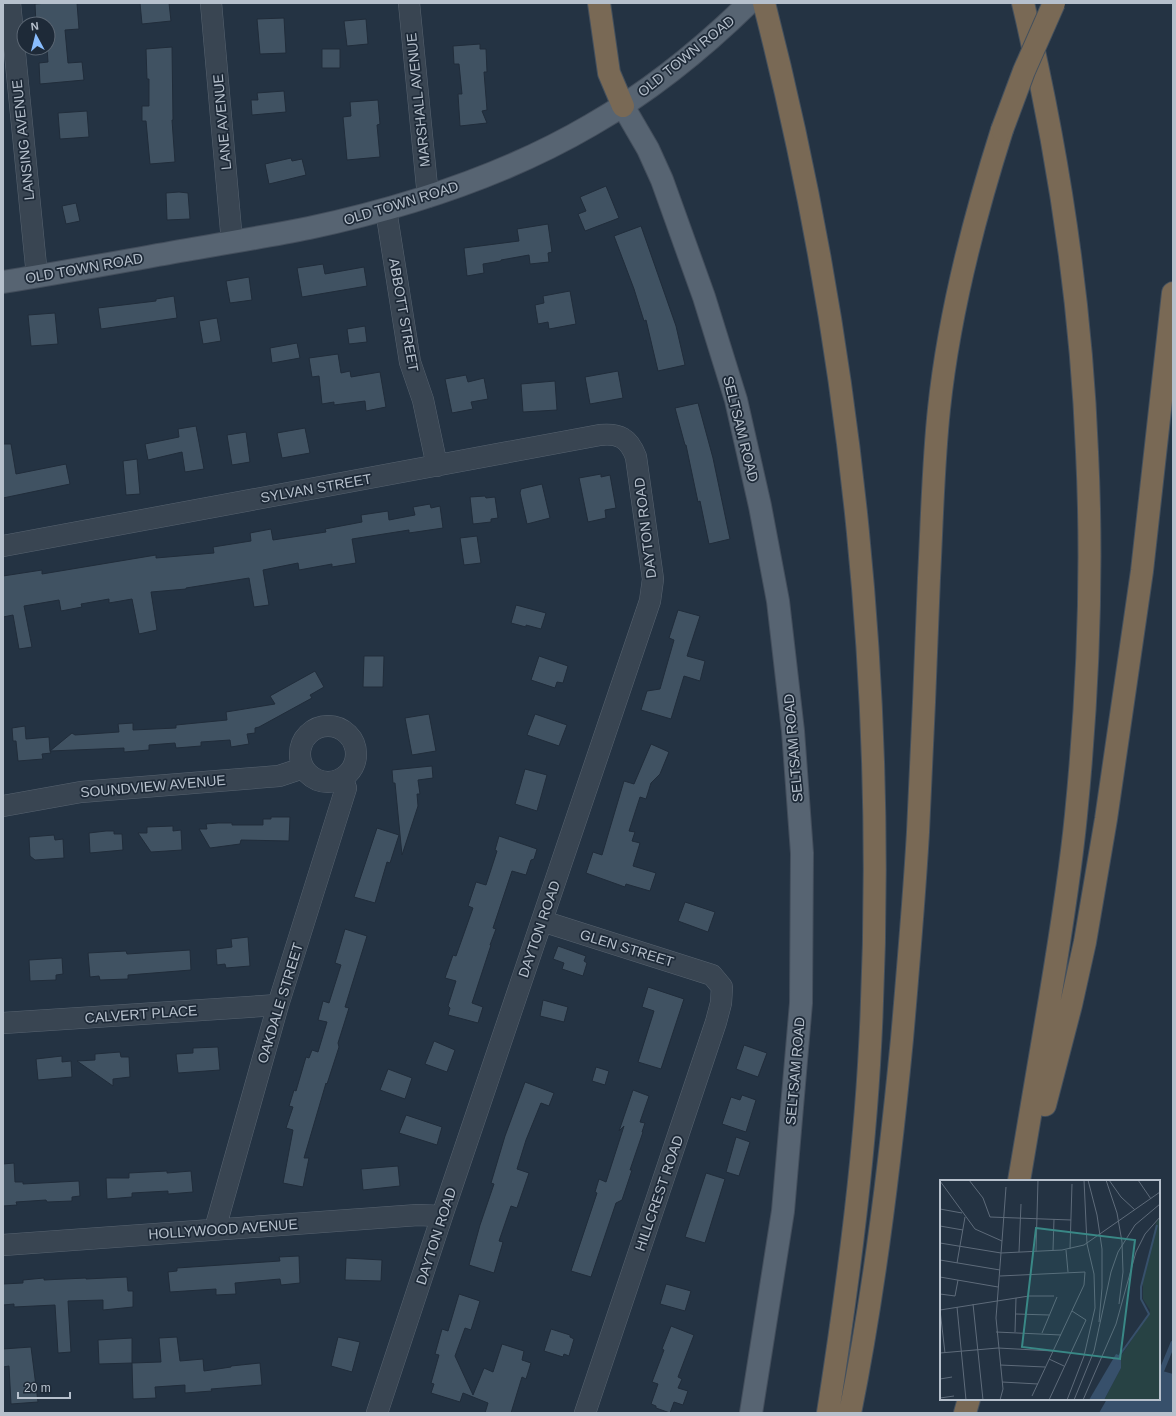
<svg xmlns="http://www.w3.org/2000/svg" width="1176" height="1416" font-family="Helvetica,sans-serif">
  <rect width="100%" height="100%" fill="#243343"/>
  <!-- water -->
  <path fill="#37506b" d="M1159,1370L1173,1374V1413H1099L1107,1399H1159Z"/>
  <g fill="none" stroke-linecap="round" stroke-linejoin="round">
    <!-- stream -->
    <path stroke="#37506b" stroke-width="5" d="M1159,1377L1173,1343"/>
  </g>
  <!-- building -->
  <path fill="#405262" stroke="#202c3a" d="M48,3H77L79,29L65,30L68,63L82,62L84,80L40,84L39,63L48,62L47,48H48V24H36L35,4Z
    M140,3H169L171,21L142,24Z
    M284,18L286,53L260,54L257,19Z
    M366,19L368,44L347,46L344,21Z
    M480,44V49H486L487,72H484L487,110L482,111L487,123L460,126L458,94H462L459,64H454L453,46Z
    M172,47L173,120H172L175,162L150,164L146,121H142V106H149V79H147L146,49Z
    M322,49H340V68H322Z
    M284,91L286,112L252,115L251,100H258L257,93Z
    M378,100L380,124L377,125L380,157L347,160L343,117L351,116L350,102Z
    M87,111L89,137L60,139L58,113Z
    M291,158L292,161L302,159L306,175L269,184L265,164Z
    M606,186L619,218L585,231L578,214L586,211L580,197Z
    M179,192L188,193L190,219L167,220L166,193Z
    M76,203L80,221L66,224L62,206Z
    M548,224L552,252L548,253L549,262L530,264L529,255L501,260V261L483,264L484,273L467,276L464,248L519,241L517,229Z
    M641,226L676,326L685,365L658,371L646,320L644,321L634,289L614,236Z
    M323,264L325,274L364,267L367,286L302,297L297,268Z
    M249,277L252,300L230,303L226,281Z
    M570,291L576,324L549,329L548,322L538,324L535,305L544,303L543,296Z
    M174,296L177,318L101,329L98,308L156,301V299Z
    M55,313L58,344L31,346L28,315Z
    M217,318L221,341L203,344L199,321Z
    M365,326L367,342L349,344L347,329Z
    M297,343L300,358L272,363L270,348Z
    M338,354L341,373L350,371L351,377L380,372L386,407L366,411L365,401L334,405V402L322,404L319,376L312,377L309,358Z
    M618,371L623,398L590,404L585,377Z
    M466,375L468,382L484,378L488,399L471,402L473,409L452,413L445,379Z
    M555,381L557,410L523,412L521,384Z
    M698,403L713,458L730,539L709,544L700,501L698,502L686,445H685L675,408Z
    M196,426L204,469L185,472L182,452L148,460L145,444L179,437L178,429Z
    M305,428L310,453L282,458L277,433Z
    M246,432L250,462L232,465L227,435Z
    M3,444H11L16,474L66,464L70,484L3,498Z
    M137,459L140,494L126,495L123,461Z
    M601,474V477L610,475L616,508L605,510L606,518L588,522L579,478Z
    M542,484L550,518L527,524L520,493L521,489Z
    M485,496L486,498L495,497L498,518L491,519V522L473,524L470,497Z
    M430,504L431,508L440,506L443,528L409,533V530L352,539L356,563L332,567V564L299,570L298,563L263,570L269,605L254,607L249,578L186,588V589L151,592L157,630L139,634L132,599L109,603V599L81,604L82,607L61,611L59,600L24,606L32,647L19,649L13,615L3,617V576L42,570V574L156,555V558L214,553L213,547L251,541L250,533L271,529L273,540L326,532L325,529L362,522L361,515L388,511L389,520L415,515L413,507Z
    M477,536L481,563L464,565L460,538Z
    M516,605L546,613L541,629L526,625V627L511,623Z
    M678,610L700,616L687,656L705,661L700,681L684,676L671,719L641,710L647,691L660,689L674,640L669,638Z
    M364,656H384L383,687H363Z
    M539,656L568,666L563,683L557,682L555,688L531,680Z
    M315,671L324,687L310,695L312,698L259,727L255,728V733L247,734L249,744L231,747L230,740L201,742V746L176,748L175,743L149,745V750L124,752V748L50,751L51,753L42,754L43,759L18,761L16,741H13L12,728L25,726L26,739L49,737L50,751L72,733L75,735L119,732L118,724L133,723V730L176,728V725L227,720L226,712L275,704L270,696Z
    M429,714L436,751L412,755L405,718Z
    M535,714L567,725L559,746L527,735Z
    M651,744L669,752L660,774L651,783L646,799L640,797L629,831L635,832L632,841L640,843L633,866L656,873L650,891L626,884L625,887L586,873L593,852L602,855L624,781L634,784Z
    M432,766L433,778L418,780L420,794H417L418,806L402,855L395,783H393L392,770Z
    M525,769L547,775L537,811L515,804Z
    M271,817H290L289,841L241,840L240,844L210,848L199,829H207L206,824L218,823H232V825H263V819H271Z
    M173,826V831L181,830L182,850L151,852L138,833H147V827Z
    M377,828L399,835L390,863L387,862L375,903L354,897Z
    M106,831H114V834H122L123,850L90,853L89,833Z
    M54,835L55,840L63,839L64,858L35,860L30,856L29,837Z
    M499,836L537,849L534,859L531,860L526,875L512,871L493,928L496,929L490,945H491L472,1003L483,1007L478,1023L448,1015L450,1008L448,1006L456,981L445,978L453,955L456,956L473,908L468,906L476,882L486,885L497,851L495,850Z
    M685,902L715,912L708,932L678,921Z
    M345,929L367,936L345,1007L349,1008L338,1043L339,1047L327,1084L326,1083L304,1158H309L303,1187L283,1183L293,1130L286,1128L293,1107L289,1106L294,1090L296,1091L306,1057L309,1058L312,1050L318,1052L327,1022L318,1020L323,1001L329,1003L341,965L335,963Z
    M248,937L250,966L226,968L225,964L217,965L216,949L232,947L231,939Z
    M558,946L586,956L584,961L587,963L583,976L562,969L564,963L553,959Z
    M190,950L191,970L128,975V979L100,980L99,976L90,977L88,953L126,951L127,954Z
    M62,958L63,974L56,975V980L30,981L29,960Z
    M648,987L684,999L661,1069L638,1062L654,1011L642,1007Z
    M543,1000L568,1007L564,1022L540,1016Z
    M434,1041L455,1050L447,1072L425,1064Z
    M744,1045L767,1053L758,1077L736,1069Z
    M218,1047L220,1070L178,1073L176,1054L193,1053V1048Z
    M120,1052L121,1057H129L130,1077L113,1079V1086L77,1061L95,1060V1054Z
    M62,1056V1062L71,1061L72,1077L38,1080L36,1059Z
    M596,1067L609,1071L605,1085L592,1081Z
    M388,1069L412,1078L405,1099L380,1090Z
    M525,1082L554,1093L549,1106L541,1103L526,1140L517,1169L529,1173L517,1208L511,1206L499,1241L503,1242L494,1273L469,1265L480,1225L494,1184L491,1183L505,1136Z
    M633,1090L649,1096L640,1122L645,1123L642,1132H643L630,1170H632L622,1200L616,1203L591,1277L571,1271L597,1193L595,1192L599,1179L606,1182L624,1126L619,1131Z
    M742,1095L756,1100L746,1132L722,1124L731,1097L740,1100Z
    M406,1115L442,1127L437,1145L399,1133Z
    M736,1137L750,1142L739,1176L726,1172Z
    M14,1163L15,1182H23V1184L79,1181L80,1196L72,1197V1201L47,1202L46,1200L16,1202L17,1205L3,1206V1164Z
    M398,1166L400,1186L363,1190L361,1169Z
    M167,1171V1173L191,1171L193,1192L168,1194V1191L132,1193V1197L107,1199L106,1178H129V1173Z
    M706,1173L725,1179L705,1243L685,1237Z
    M299,1256L300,1283L281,1285L280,1279L235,1283L236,1294L216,1295V1289L170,1292L168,1272L177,1271V1268L280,1261L279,1257Z
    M346,1258L382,1260L381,1281L345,1280Z
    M127,1277L128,1291H133V1307L103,1310V1300L68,1301L71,1352L58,1353L55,1305L14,1307V1304L3,1305V1284L23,1283V1280L44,1278V1280L86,1278V1279Z
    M666,1284L691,1291L685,1311L660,1304Z
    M459,1294L480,1301L471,1330L465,1328L455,1356L473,1395L484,1368L493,1372L502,1344L524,1351L522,1360L531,1363L526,1379L522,1377L511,1413H485L488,1403L463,1393L460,1402L431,1393L434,1384L431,1383L439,1355L435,1354L442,1329L448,1331Z
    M671,1326L694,1335L678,1377L682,1379L678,1388L688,1391L683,1405L674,1402L670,1413L656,1408V1406L651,1404L658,1384L652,1382L664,1350L662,1349Z
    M551,1329L570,1335V1337L574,1339L569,1356L564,1354L563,1357L544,1351Z
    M177,1337L180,1361L203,1359L204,1371L231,1367V1366L260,1363L262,1385L211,1389L212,1391L185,1393V1385L155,1387L156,1398L133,1399L132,1363L161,1362L159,1338Z
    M338,1337L360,1342L352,1372L331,1366Z
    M132,1338V1363L99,1364L98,1340Z
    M31,1347L38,1402L11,1404L9,1366L3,1367V1349Z"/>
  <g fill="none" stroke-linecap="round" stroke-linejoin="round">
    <!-- minor casing -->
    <g stroke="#576370" stroke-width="22">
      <path id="minor" d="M10,3L37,276
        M211,3L232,242
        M409,3L428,197
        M386,210L410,362L423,400L437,466
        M3,546L600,435C619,433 629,438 636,457L653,579L650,601L442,1216L377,1413
        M300 754a28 28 0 1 1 56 0a28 28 0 1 1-56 0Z
        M3,806L81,792L279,776L303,768
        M542,921L712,975L722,987L721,1003L716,1022L585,1413
        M3,1023L278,1005
        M215,1229L278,1005L346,788L342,779
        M3,1245L418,1215L442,1216"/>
    </g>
    <!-- major casing -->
    <g stroke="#434e5c" stroke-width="24">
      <path id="major" d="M623,106L648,149L662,180L704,297L736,400L760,506L778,601L793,731L802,853L801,1003L783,1211L751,1413
        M3,282C66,272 129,260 192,249C231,242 270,236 309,228C407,207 504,176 591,125C649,92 702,49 749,3"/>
    </g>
    <!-- highway casing -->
    <g stroke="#44505d" stroke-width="24">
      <path id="highway" d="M599,3L609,73L623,106
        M764,3C853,349 890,709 869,1065C862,1182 846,1298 828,1413
        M1045,1105L1071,1005L1085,942L1106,819L1142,571L1173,293
        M1019,1181C1029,1120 1040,1059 1050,998C1060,938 1070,877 1076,815C1088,694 1093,573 1087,452C1081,300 1058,150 1023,3
        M850,1413C875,1290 890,1164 902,1039C908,970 914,901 918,832C922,747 926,663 929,578C932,522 933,465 939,409C949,314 973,221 1002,130
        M965,1413L969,1399"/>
    </g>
    <!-- minor -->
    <use href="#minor" stroke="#394552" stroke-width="21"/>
    <!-- major -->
    <use href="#major" stroke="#576472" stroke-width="22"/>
    <!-- highway -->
    <use href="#highway" stroke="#796955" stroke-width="22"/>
    <!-- highway-bridge casing -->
    <g stroke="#44505d" stroke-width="24" stroke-linecap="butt">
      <path id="highway-bridge" d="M1002,130L1024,71L1054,3"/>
    </g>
    <!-- highway-bridge -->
    <use href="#highway-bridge" stroke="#796955" stroke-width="22"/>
  </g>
  <g text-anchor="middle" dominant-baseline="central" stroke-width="3.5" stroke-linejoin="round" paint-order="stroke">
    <!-- street labels -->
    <g font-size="14" fill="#b6c0cc" stroke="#1e2a38">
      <text transform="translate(686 56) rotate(-39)">OLD TOWN ROAD</text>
      <text transform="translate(418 100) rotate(-96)">MARSHALL AVENUE</text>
      <text transform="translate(222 122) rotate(-95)">LANE AVENUE</text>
      <text transform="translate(23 140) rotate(-96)">LANSING AVENUE</text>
      <text transform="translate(401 203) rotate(-17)">OLD TOWN ROAD</text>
      <text transform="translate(84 268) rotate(-10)">OLD TOWN ROAD</text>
      <text transform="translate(404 315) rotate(80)">ABBOTT STREET</text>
      <text transform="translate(741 429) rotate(76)">SELTSAM ROAD</text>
      <text transform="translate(316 488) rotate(-10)">SYLVAN STREET</text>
      <text transform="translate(645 528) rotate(-97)">DAYTON ROAD</text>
      <text transform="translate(793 748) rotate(-95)">SELTSAM ROAD</text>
      <text transform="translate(153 786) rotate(-5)">SOUNDVIEW AVENUE</text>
      <text transform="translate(539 929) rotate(-71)">DAYTON ROAD</text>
      <text transform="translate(627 948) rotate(17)">GLEN STREET</text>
      <text transform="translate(280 1003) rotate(-73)">OAKDALE STREET</text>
      <text transform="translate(141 1014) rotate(-4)">CALVERT PLACE</text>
      <text transform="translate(795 1071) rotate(-85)">SELTSAM ROAD</text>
      <text transform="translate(659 1193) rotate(-71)">HILLCREST ROAD</text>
      <text transform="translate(223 1229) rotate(-4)">HOLLYWOOD AVENUE</text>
      <text transform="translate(436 1236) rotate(-72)">DAYTON ROAD</text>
    </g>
  </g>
  <!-- overview -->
  <g transform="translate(940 1180)">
    <rect width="220" height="220" fill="#243343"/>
    <path d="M220,37V220H164L181,188V176L209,134L210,130L203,119V101L216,43Z" fill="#274244"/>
    <path d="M176,174L181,176V188L164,220H149Z" fill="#37506b"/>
    <path fill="none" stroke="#37506b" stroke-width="2" d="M179,176L209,134L201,119V107L217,45"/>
    <path fill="none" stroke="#5e6b7a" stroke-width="1" d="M29,0L43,18L50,37L131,40M144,0L147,64M148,0L157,35L162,69V108L159,142M166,0L177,33L182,62L183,92L179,124M169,0L181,17L195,30M198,0L211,19M0,1L35,49L62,61L61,73L122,70L144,65L220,12M0,29L22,33M0,46L23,50M62,61L66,7M0,63L61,73L56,138L63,209L60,220M130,69L132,4M113,70L114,39M126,70L128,92M96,71L98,0M79,72L81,24M0,80L60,90M17,83L25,37M60,96L145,92L144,105L92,216M0,97L58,107M0,114L15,116L18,100M33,124L43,220M17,127L26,220M0,130L89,116H114M0,130L5,173M76,134L109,135M56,152L121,155M75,152L76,118M102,153L117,117M0,173L58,168L113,171M109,179L124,186M60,185L105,187M0,199L12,197M62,202L98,204M0,218L14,216M109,220L146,140L132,131M127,220L144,176L155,128L154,94L147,64M134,220L154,171L171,92L178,72L195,45L220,24M143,220L176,144L196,72L205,54L220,37"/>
    <path fill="#398886" fill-opacity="0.15" stroke="#398886" stroke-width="2" d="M96,48L195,60L180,179L82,167Z"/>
    <rect width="220" height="220" fill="none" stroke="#b6c0cc" stroke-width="2"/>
  </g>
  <!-- border -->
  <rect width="1176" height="1416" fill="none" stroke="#b6c0cc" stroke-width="8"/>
  <!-- north arrow -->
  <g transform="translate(36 36) rotate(353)"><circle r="19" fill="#1e2a38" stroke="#5b6673"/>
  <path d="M0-3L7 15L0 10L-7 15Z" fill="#89bdfe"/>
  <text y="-6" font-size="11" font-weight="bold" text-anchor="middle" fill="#b6c0cc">N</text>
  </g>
  <!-- scale -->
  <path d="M18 1392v6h52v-6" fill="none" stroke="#b6c0cc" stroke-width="2"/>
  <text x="24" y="1392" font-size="12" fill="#b6c0cc" stroke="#1e2a38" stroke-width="3" paint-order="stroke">20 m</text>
</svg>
